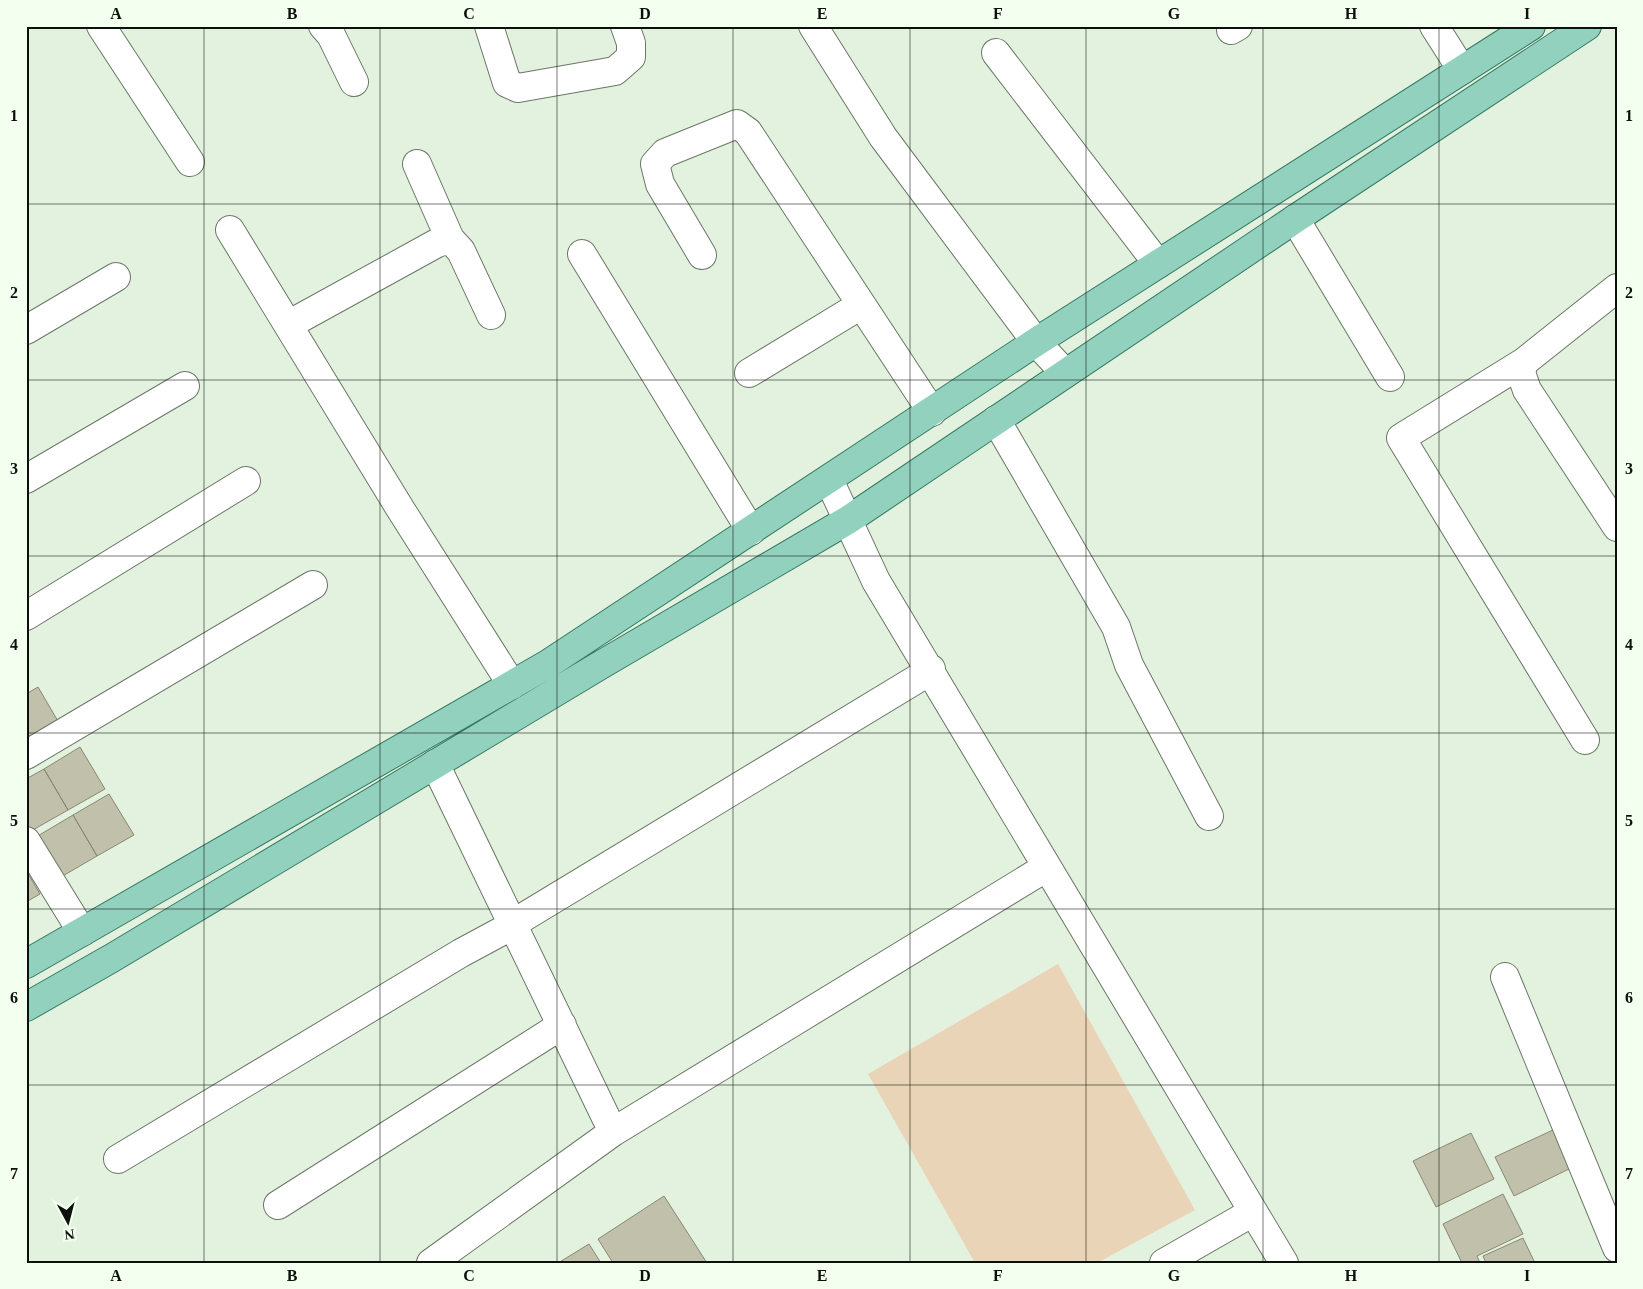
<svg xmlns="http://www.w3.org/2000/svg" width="1643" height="1289" font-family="'Times New Roman',serif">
  <rect width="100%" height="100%" fill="#e3f2df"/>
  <!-- green -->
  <path fill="#ead4b7" d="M1058,964L1195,1210L1097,1263H975L868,1074Z"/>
  <!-- building -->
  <path fill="#c1c1ab" stroke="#878873" d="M38,687L62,728L26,748V694Z
    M80,747L105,789L68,810L44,769Z
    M44,769L68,810L31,831L26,822V779Z
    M109,794L134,835L97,856L73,815Z
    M73,815L97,856L61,877L36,837Z
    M26,870L40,894L26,902Z
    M1555,1129L1573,1167L1514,1196L1495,1157Z
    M1471,1133L1494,1179L1436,1207L1413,1161Z
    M1503,1194L1523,1234L1477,1256L1480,1263H1462L1443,1224Z
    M664,1196L707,1263H613L598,1239Z
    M1523,1238L1535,1263H1486L1483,1256Z
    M589,1244L601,1263H558Z"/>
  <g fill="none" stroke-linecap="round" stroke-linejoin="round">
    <!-- minor casing -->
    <g stroke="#6a7766" stroke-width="30">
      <path id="minor" d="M101,26L190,162
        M323,26L331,35L354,82
        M489,26L507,83L518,88L615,71L631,57V43L625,26
        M813,26L883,137L1036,342L1065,373
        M1434,26L1462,70
        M1231,30L1238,26
        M996,53L1158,264
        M417,164L450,239
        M1295,219L1390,377
        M230,230L401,510L512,685
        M582,254L751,531
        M702,255L660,184L655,164L665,153L737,124L748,132L932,412
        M1617,288L1524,362L1521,373L1527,390L1617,527
        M288,325L437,243L450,239L461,251L491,315
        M26,330L116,277
        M1524,362L1401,438L1585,740
        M749,373L861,305
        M996,420L1116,627L1129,665L1209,816
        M26,479L185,386
        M829,480L876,581L1284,1263
        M26,616L246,481
        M26,755L313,585
        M435,764L613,1132
        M26,841L82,932
        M1505,977L1617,1248
        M118,1159L461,953L513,925L514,923L930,671L931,669
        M278,1205L562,1025
        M431,1263L613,1132L1047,867
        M1164,1263L1253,1212"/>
    </g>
    <!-- major casing -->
    <g stroke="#347962" stroke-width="30">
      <path id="major" d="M26,964L548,664L1036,342L1531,26
        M26,1007L112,958L604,663L848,520L1295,219L1587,26"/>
    </g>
    <!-- minor -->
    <use href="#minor" stroke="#fff" stroke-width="28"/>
    <!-- major -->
    <use href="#major" stroke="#92d1bd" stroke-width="28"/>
  </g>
  <!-- grid -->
  <path fill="none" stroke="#0b100a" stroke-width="1" stroke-opacity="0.55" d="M204,26V1263M380,26V1263M557,26V1263M733,26V1263M910,26V1263M1086,26V1263M1263,26V1263M1439,26V1263M26,204H1617M26,380H1617M26,556H1617M26,733H1617M26,909H1617M26,1085H1617"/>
  <!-- border -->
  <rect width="1643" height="1289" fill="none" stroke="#f3ffef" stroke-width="55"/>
  <!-- north arrow -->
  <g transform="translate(68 1222) rotate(173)" stroke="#f3ffef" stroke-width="4" paint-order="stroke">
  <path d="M0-4L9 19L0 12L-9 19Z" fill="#0b100a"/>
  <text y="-8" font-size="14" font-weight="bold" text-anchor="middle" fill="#0b100a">N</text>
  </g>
  <rect x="28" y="28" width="1588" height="1234" fill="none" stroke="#0b100a" stroke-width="2"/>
  <g font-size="16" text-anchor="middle" font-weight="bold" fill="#0b100a">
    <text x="116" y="19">A</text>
    <text x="292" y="19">B</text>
    <text x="469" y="19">C</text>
    <text x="645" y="19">D</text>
    <text x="822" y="19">E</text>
    <text x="998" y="19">F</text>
    <text x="1174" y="19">G</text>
    <text x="1351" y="19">H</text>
    <text x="1527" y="19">I</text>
    <text x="14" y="121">1</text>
    <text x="1629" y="121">1</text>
    <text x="14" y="298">2</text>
    <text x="1629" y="298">2</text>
    <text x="14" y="474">3</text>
    <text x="1629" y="474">3</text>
    <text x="14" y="650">4</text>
    <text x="1629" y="650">4</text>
    <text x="14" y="826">5</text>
    <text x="1629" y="826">5</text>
    <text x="14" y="1003">6</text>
    <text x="1629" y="1003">6</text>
    <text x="14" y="1179">7</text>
    <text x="1629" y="1179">7</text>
    <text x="116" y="1281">A</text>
    <text x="292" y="1281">B</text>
    <text x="469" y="1281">C</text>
    <text x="645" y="1281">D</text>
    <text x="822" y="1281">E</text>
    <text x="998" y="1281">F</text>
    <text x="1174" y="1281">G</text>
    <text x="1351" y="1281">H</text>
    <text x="1527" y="1281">I</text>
  </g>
</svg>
